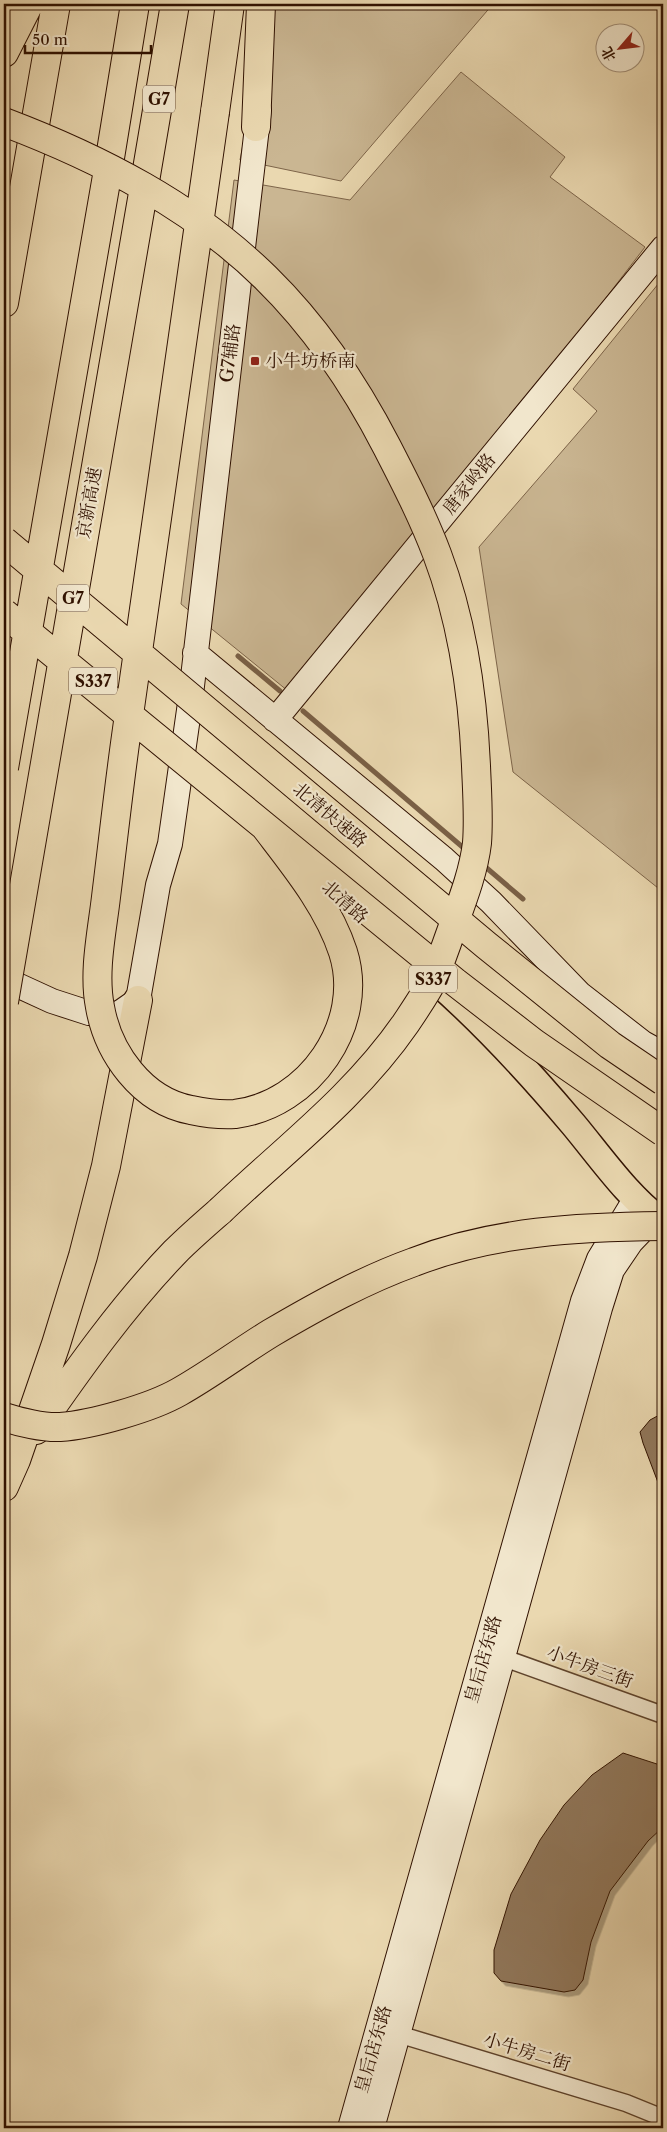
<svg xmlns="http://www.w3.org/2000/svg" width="667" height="2132" font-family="'Libre Caslon Text','Noto Serif SC',serif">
  <defs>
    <filter id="shadow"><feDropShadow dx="4.5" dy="4.5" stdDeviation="0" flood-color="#0004"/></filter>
  </defs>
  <rect width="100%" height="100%" fill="#ead8b0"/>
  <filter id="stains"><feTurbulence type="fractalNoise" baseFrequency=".004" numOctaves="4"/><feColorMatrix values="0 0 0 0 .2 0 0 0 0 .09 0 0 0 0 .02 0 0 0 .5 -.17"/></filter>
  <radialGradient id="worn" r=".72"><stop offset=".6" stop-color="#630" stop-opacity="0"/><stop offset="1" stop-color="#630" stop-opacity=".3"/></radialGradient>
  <!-- green -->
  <path fill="#cab692" stroke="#7d6449" d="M270,4H493L341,181L240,160Z
    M461,72L565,157L550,177L645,247L555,364L288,691L181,604L234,180L350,200Z
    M663,278V892L513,772L479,547L597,411L573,389Z"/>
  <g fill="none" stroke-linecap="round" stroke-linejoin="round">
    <!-- stream -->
    <path stroke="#7a6046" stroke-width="5" d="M238,656L280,691
      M303,711L466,850
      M482,864L523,899"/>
  </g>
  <!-- building -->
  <path fill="#91785c" stroke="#301100" filter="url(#shadow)" d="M663,1413V1493H662L643,1443L640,1432L650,1420Z
    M623,1753L663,1766V1827L648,1841L610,1891L591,1942L583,1980L575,1990L564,1992L501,1981L494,1973V1950L511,1894L540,1840L564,1805L592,1775Z"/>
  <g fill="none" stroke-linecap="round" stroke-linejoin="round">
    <!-- street casing -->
    <g stroke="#5e432c" stroke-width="19">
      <path id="street" d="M504,1658L663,1715
        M388,2031L626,2103L663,2118"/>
    </g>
    <!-- secondary casing -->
    <g stroke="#301100" stroke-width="26">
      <path id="secondary" d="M195,653L444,859L491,902L580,994L643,1043L663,1054
        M275,720L663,248
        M4,979L52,1001L89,1013L118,1014L138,1000L158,885L170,844L190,703L259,110
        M350,2128L583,1301L599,1259L636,1198
        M372,2128L600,1308L612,1270L631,1242L654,1218"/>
    </g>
    <!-- primary casing -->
    <g stroke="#301100" stroke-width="29">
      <path id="primary" d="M436,981C486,1025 530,1073 573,1124C599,1155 630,1200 663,1222"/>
    </g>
    <!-- highway casing -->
    <g stroke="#301100" stroke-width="30">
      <path id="highway" d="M4,53L29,4
        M215,112L230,4
        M256,127L261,4
        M108,170L135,4
        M143,193L175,4
        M4,303L56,4
        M36,1430C79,1368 123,1306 175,1252C189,1238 205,1224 220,1211
        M4,1487L16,1460L56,1344L83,1256L106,1166L138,1000"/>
    </g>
    <!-- street -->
    <use href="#street" stroke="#f1e6cc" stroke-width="16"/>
    <!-- secondary -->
    <use href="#secondary" stroke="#f1e6cc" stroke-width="24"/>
    <!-- primary -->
    <use href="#primary" stroke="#ead8b0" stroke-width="26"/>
    <!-- highway -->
    <use href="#highway" stroke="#ead8b0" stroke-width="28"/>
    <!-- highway-bridge casing -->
    <g stroke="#301100" stroke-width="30" stroke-linecap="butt">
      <path id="highway-bridge" d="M215,112C186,317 156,523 127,729C119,785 113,841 106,897C102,932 93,972 100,1007C108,1053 142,1101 191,1110C205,1113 220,1115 235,1114C309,1105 366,1024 343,952C328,906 295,866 266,828
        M4,122C99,158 193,206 266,278C316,327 355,385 387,447C405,482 423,517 437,554C462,620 473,696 476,766C477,791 479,818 477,843C473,877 458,911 447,943C443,954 439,965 435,976C427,992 416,1008 406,1023C355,1097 284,1150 220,1211
        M4,541L486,945L610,1045L663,1081
        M4,613L455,982L534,1043L663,1132
        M4,768L108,170
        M4,1002L143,193
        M4,1417C19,1422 44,1428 60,1427C91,1425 151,1408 179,1392C211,1374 240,1352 271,1333C317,1306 364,1280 414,1262C494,1231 579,1227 663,1226"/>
    </g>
    <!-- highway-bridge -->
    <use href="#highway-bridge" stroke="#ead8b0" stroke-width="28"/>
  </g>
  <!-- markers -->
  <rect fill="#8f2418" stroke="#f1e6cc" stroke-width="2" x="250" y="356" width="10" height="10" rx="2.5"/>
  <g text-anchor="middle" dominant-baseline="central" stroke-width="4.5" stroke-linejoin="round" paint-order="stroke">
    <!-- shield labels -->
    <g fill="#f1e6cc" stroke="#6a513d" stroke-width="1">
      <rect x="143" y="85.5" width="32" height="27" rx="4"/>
      <rect x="57" y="584.5" width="32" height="27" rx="4"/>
      <rect x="69" y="667.5" width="48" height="27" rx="4"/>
      <rect x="409" y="965.5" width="48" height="27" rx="4"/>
    </g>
    <g font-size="16" font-weight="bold" fill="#301100">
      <text x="159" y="99">G7</text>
      <text x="73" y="598">G7</text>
      <text x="93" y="681">S337</text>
      <text x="433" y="979">S337</text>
    </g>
    <!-- street labels -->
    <g font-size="18" fill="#301100" stroke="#f1e6cc">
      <text transform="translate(230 353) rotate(-83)">G7辅路</text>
      <text transform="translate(469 484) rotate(-51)">唐家岭路</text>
      <text transform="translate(89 503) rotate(-80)">京新高速</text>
      <text transform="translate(330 815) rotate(40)">北清快速路</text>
      <text transform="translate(345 902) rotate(41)">北清路</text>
      <text transform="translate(483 1659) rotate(-74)">皇后店东路</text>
      <text transform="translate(590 1667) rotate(20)">小牛房三街</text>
      <text transform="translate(373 2049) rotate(-74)">皇后店东路</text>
      <text transform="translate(527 2052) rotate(17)">小牛房二街</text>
    </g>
    <!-- poi labels -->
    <g font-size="18" fill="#301100" stroke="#f1e6cc" text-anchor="start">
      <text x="265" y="361">小牛坊桥南</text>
    </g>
  </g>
  <!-- margin -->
  <rect width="667" height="2132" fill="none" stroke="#ead8b0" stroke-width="20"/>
  <rect x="5" y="5" width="657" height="2122" fill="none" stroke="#301100" stroke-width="2.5"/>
  <rect x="10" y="10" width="647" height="2112" fill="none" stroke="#301100"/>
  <!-- north arrow -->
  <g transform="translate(620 48) rotate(242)"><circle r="24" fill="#f1e6cc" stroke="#a4917a"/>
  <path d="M0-4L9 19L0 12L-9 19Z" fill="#8f2418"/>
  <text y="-8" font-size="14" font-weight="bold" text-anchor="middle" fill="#301100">北</text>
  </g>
  <!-- scale -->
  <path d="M25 45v8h126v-8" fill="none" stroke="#301100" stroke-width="2.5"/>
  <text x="32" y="45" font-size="15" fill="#301100" stroke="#f1e6cc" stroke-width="4" paint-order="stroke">50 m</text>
  <rect width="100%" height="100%" filter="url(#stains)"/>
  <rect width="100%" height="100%" fill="url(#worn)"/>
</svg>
